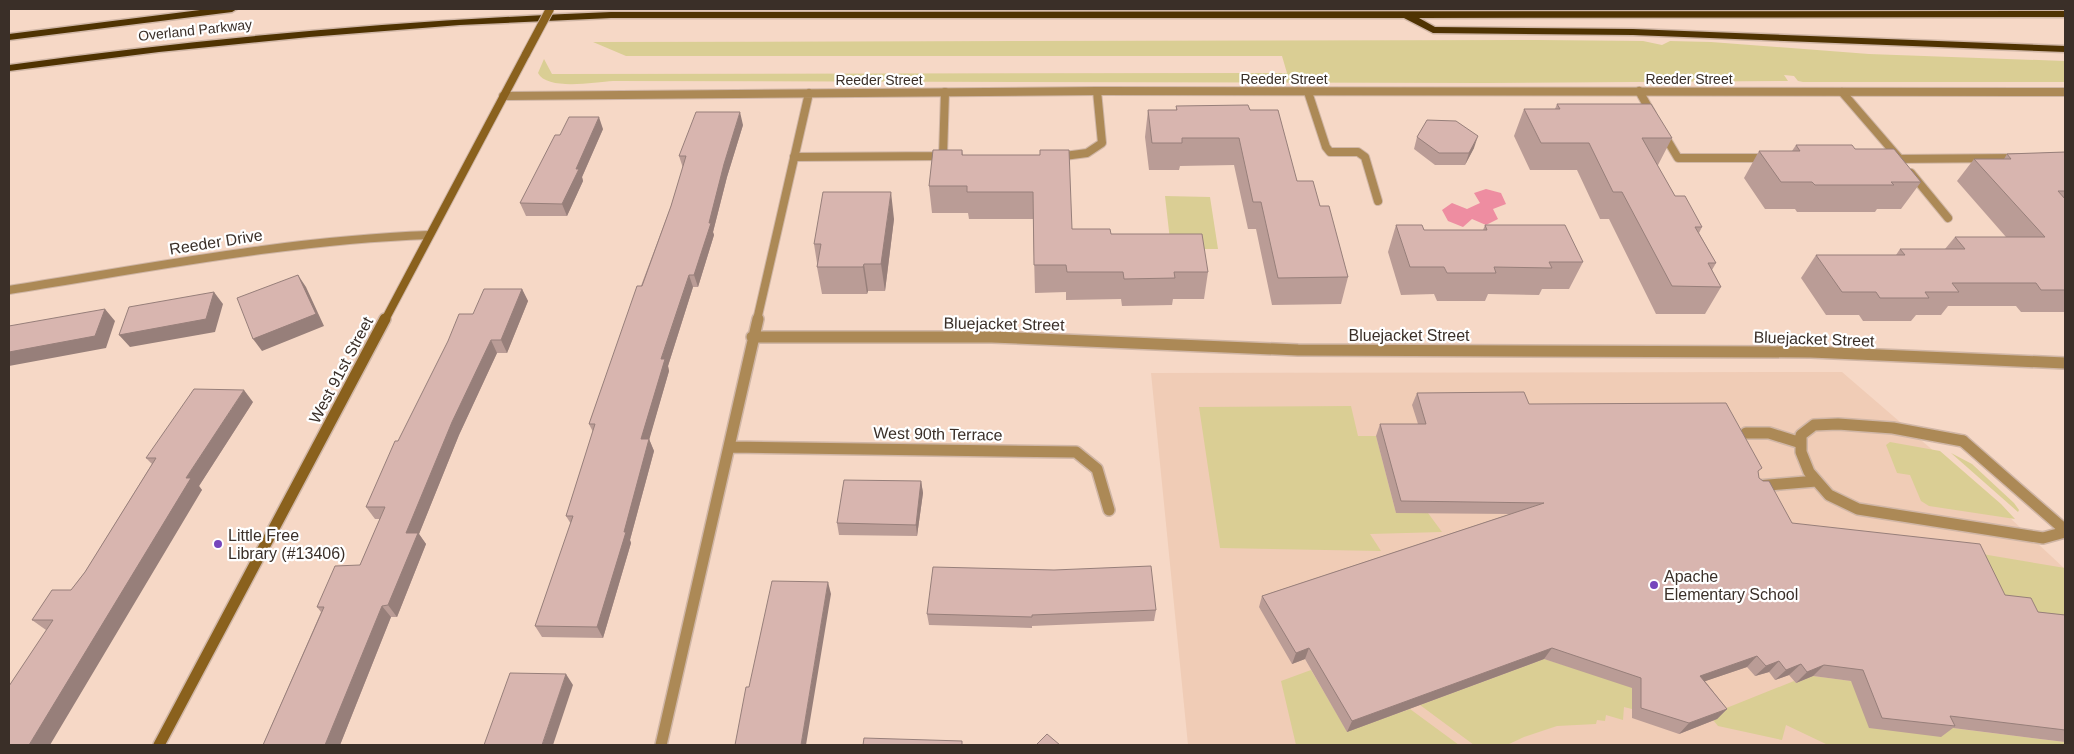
<svg xmlns="http://www.w3.org/2000/svg" width="2074" height="754" font-family="Arial,sans-serif">
  <rect width="100%" height="100%" fill="#f6d8c6"/>
  <!-- built -->
  <path fill="#f0ccb6" d="M1842,372L1994,503L2065,569V745H1188L1151,373Z"/>
  <!-- green -->
  <path fill="#dace94" d="M1538,40L1643,41L1662,45L1670,41L1711,42L1869,54L2065,61V82H1803L1798,81L1794,76L1784,75L1788,81L1484,83L613,81C595,82 547,91 538,73L544,59L552,74L1287,73L1282,56H626L593,42Z
    M1165,196L1210,197L1218,249H1171Z
    M1351,406L1358,436H1376L1396,513H1428L1442,532L1370,534L1381,551L1220,548L1199,407Z
    M1890,442L1940,451L2001,504L2015,519L1929,506L1921,501L1910,475L1897,473L1886,445Z
    M1951,453L1972,464L2014,503L2019,510L2018,512Z
    M1982,554L2065,568V618L2033,614L2003,595Z
    M1544,659L1632,686V709L1624,707L1623,720L1606,715L1605,721L1597,720L1596,724L1557,726L1524,737L1507,745H1474L1420,705Z
    M1311,670L1347,731L1410,709L1459,745H1296L1281,681Z
    M1813,676L1851,681L1936,726L2065,742V745H1828L1786,725L1782,740L1718,726L1709,715L1794,681L1796,683Z"/>
  <!-- water -->
  <path fill="#ee8da1" d="M1486,189L1501,193L1506,204L1493,209L1498,219L1486,225L1472,219L1463,227L1448,221L1442,210L1452,203L1467,209L1480,203L1474,193Z"/>
  <g fill="none" stroke-linecap="round" stroke-linejoin="round">
    <!-- lane-far1 casing -->
    <g stroke="#d0b6a6" stroke-width="10">
      <path id="lane-far1" d="M1639,91L1652,114
        M1308,92L1326,147L1330,152H1358L1365,157L1378,201
        M1842,92L1899,158
        M1663,133L1678,158H1767
        M943,156L945,92
        M794,157L945,156
        M1057,157L1087,153L1102,143L1097,91
        M1889,159L2017,158
        M1911,173L1948,218"/>
    </g>
    <!-- lane casing -->
    <g stroke="#d0b6a6" stroke-width="14">
      <path id="lane" d="M1746,433H1769L1801,443
        M1963,441L1893,428L1838,424L1814,425L1801,435V452L1809,472L1829,495L1858,509L2043,538L2065,532
        M1758,486L1816,481"/>
    </g>
    <!-- street-far1 casing -->
    <g stroke="#d0b6a6" stroke-width="10">
      <path id="street-far1" d="M503,96L1097,91L2065,92
        M9,290C148,268 288,240 429,235
        M757,320L809,93"/>
    </g>
    <!-- street casing -->
    <g stroke="#d0b6a6" stroke-width="14">
      <path id="street" d="M752,337H992L1298,350L1811,352L2065,363
        M1963,441L2065,530
        M730,447L1076,452L1097,469L1109,510
        M661,745L758,319"/>
    </g>
    <!-- secondary-far1 casing -->
    <g stroke="#d0b6a6" stroke-width="10">
      <path id="secondary-far1" d="M385,320L526,54"/>
    </g>
    <!-- secondary casing -->
    <g stroke="#d0b6a6" stroke-width="14">
      <path id="secondary" d="M159,745L385,319"/>
    </g>
    <!-- highway casing -->
    <g stroke="#d0b6a6" stroke-width="3">
      <path id="highway" d="M208,9H237L232,12L9,40V34Z
        M2065,11V17L1419,18L1435,27L1633,29L2065,46V52L1633,35L1433,33L1404,18H611L460,25L309,37L159,52L9,71V65C209,37 409,20 611,12Z"/>
    </g>
    <!-- lane-far1 -->
    <use href="#lane-far1" stroke="#ac8956" stroke-width="8"/>
    <!-- lane -->
    <use href="#lane" stroke="#ac8956" stroke-width="11"/>
    <!-- street-far1 -->
    <use href="#street-far1" stroke="#ac8956" stroke-width="8"/>
    <!-- street -->
    <use href="#street" stroke="#ac8956" stroke-width="11"/>
    <!-- secondary-far1 -->
    <use href="#secondary-far1" stroke="#8a611d" stroke-width="8"/>
    <!-- secondary -->
    <use href="#secondary" stroke="#8a611d" stroke-width="11"/>
    <!-- highway -->
    <use href="#highway" fill="#4f3302" fill-rule="evenodd"/>
    <!-- secondary-bridge casing -->
    <g stroke="#d0b6a6" stroke-width="10" stroke-linecap="butt">
      <path id="secondary-bridge" d="M526,54L550,9"/>
    </g>
    <!-- secondary-bridge -->
    <use href="#secondary-bridge" stroke="#8a611d" stroke-width="8"/>
  </g>
  <!-- wall -->
  <path fill="#ba9c96" d="M1557,104L1672,138L1658,165H1657L1675,196L1702,227L1699,233L1716,263L1712,270L1721,287L1705,314H1656L1609,219H1600L1577,170H1530L1514,136L1524,109H1555Z
    M1176,106L1250,110L1297,181L1320,206L1348,277L1341,304L1272,305L1256,229H1248L1234,165L1180,166L1179,170H1149L1145,137L1148,110H1176Z
    M743,125L727,177L713,232L714,235L698,287H693L668,366L669,371L649,439L654,451L630,540L631,543L603,638L542,637L535,626L571,524L566,516L593,432L589,424L671,206L683,168L679,156Z
    M603,129L582,177L583,181L567,216H526L520,203L560,135Z
    M1417,137L1474,148L1465,165H1435L1414,149Z
    M1796,145L1855,149L1921,182L1901,209H1877L1875,212H1797L1795,209H1765L1744,178L1759,151H1792Z
    M962,150L963,155H1040L1072,229L1111,234L1208,272L1204,299H1173L1172,305L1122,306L1121,299L1066,300V292L1035,293L1033,219H969L968,213H932L929,186Z
    M2065,152V312H2021L2016,306H1948L1941,315H1916L1911,321H1863L1859,315H1826L1801,278L1816,255H1896L1900,249H1945L1955,237H2006L1957,181L1974,159H2004L2007,154Z
    M894,219L885,291H868L867,294H822L817,267V263L814,244Z
    M1396,225L1424,230H1483L1485,225L1583,262L1569,289H1542L1539,295L1488,294L1485,301H1437L1434,294L1401,295L1388,252Z
    M522,289L528,301L507,353H497L459,435L419,534L426,544L397,617H391L340,745H263L321,612L317,607L360,565L380,519H375L366,507L398,441L473,314Z
    M1417,393L1529,404L1758,472L1759,478L1792,523L2005,595L2038,612L2065,615V742L1953,728L1941,737L1869,728L1851,681L1813,676L1796,683L1789,675L1775,680L1769,672L1755,676L1747,667L1705,681L1727,709L1717,719L1679,734L1632,718V688L1544,659L1347,732L1305,659L1292,664L1259,607L1262,596L1510,514L1396,513L1376,436L1380,424H1418L1412,405Z
    M253,402L199,486L202,490L46,630L32,620L71,590L85,572L152,464L146,458Z
    M921,481L923,493L917,536L839,535L837,523Z
    M1156,610L1154,621L1032,626V628L929,625L927,614Z"/>
  <!-- shaded-wall -->
  <path fill="#977f7a" d="M740,112L743,125L727,177L713,232L714,235L698,287L694,275L724,164Z
    M599,117L603,129L582,177L583,181L567,216L562,204L576,169Z
    M1478,136L1474,148L1465,165L1469,153Z
    M891,192L894,219L885,291L881,264Z
    M864,264L868,291L867,294L863,267Z
    M298,275L306,287L324,326L262,351L253,339Z
    M689,275L693,287L668,366L669,371L646,451L641,439L661,359Z
    M522,289L528,301L507,353L501,340Z
    M214,292L223,304L215,332L130,347L119,335Z
    M105,309L115,321L106,348L9,366V352Z
    M491,340L497,353L459,435L419,534L426,544L397,617L388,605L406,533L452,422Z
    M244,390L253,402L199,486L202,490L50,745H29L186,478Z
    M649,439L654,451L630,540L631,543L603,638L597,627Z
    M921,481L923,493L917,536L916,525Z
    M828,582L831,594L806,745H801Z
    M382,606L391,617L340,745H325Z
    M1309,648L1305,659L1292,664L1296,653Z
    M1552,648L1544,659L1347,732L1352,721Z
    M1757,656L1747,667L1691,686L1700,676Z
    M1779,661L1769,672L1755,676L1766,666Z
    M1801,664L1789,675L1775,680L1786,670Z
    M1824,665L1813,676L1796,683L1807,672Z
    M566,674L573,685L553,745H542Z
    M1727,709L1717,719L1679,734L1689,723Z"/>
  <!-- building -->
  <path fill="#d8b5af" stroke="#977f7a" d="M1557,104H1651L1672,138H1642L1675,196H1685L1702,227H1695L1716,263H1708L1721,287L1672,286L1622,192H1613L1589,143H1541L1524,109H1560Z
    M1248,105L1250,110H1278L1297,181H1313L1320,206H1329L1348,277L1278,278L1261,202H1253L1239,138H1182V143H1152L1148,110H1177L1176,106Z
    M696,112H740L724,164L709,223H711L694,275H689L661,359H665L641,439H649L624,532H626L597,627L535,626L573,516H566L595,424H589L637,286H642L671,206L686,156H679Z
    M569,117H599L576,169H579L562,204L520,203L555,135H560Z
    M1427,120L1456,121L1478,136L1469,153H1439L1417,137Z
    M1796,145H1852L1855,149H1894L1921,182H1891L1894,185H1815L1812,182H1781L1759,151H1800Z
    M933,150H962V155H1040V150H1069L1072,229H1110L1111,234H1202L1208,272H1174L1175,278L1124,279L1123,272H1067L1066,265H1034L1033,192H967V186H929Z
    M2065,152V191H2058L2065,199V290H2041L2036,283H1952L1959,292H1925L1929,298H1880L1876,292H1842L1816,255H1905L1900,249H1965L1955,237H2045L1974,159H2011L2007,154Z
    M823,192H891L881,264H864L863,267H817L821,244H814Z
    M1396,225H1422L1424,230H1487L1485,225H1565L1583,262H1549L1552,268L1494,267L1496,273H1447L1444,267H1410Z
    M298,275L316,314L253,339L237,298Z
    M484,289H522L501,340H491L452,422L406,533H418L388,605L382,606L325,745H263L324,607H317L335,566L360,565L385,507H366L395,441H398L448,341L459,314H473Z
    M214,292L206,319L119,335L129,307Z
    M105,309L95,336L9,352V326Z
    M194,389L244,390L186,478H191L29,745H9V686L53,620H32L52,590H71L85,572L156,458H146Z
    M1524,392L1529,404L1726,403L1762,468L1758,471L1759,478L1763,481H1769L1792,523L1980,544L2005,595L2031,598L2038,612L2065,615V730L1950,716L1955,726L1882,718L1863,670L1824,665L1807,672L1801,664L1786,670L1779,661L1766,666L1757,656L1700,676L1727,709L1689,723L1641,708V678L1552,648L1352,721L1309,648L1296,653L1262,596L1544,503L1401,501L1380,424H1426L1417,393Z
    M844,480L921,481L916,525L837,523Z
    M1151,566L1156,610L1032,615V617L927,614L933,567L1054,570Z
    M772,581L828,582L801,745H735L746,687H749Z
    M510,673L566,674L542,745H484Z
    M1047,734L1060,745H1036Z
    M864,738L962,741V745H863Z"/>
  <!-- markers -->
  <g fill="#7645bc" stroke="#fff" stroke-width="2">
    <circle cx="218" cy="544" r="5"/>
    <circle cx="1654" cy="585" r="5"/>
  </g>
  <g text-anchor="middle" dominant-baseline="central" stroke-width="4.5" stroke-linejoin="round" paint-order="stroke">
    <!-- far-street labels -->
    <g font-size="14" fill="#3a2f28" stroke="#fff">
      <text transform="translate(195 30) rotate(-6)">Overland Parkway</text>
      <text x="1284" y="79">Reeder Street</text>
      <text x="1689" y="79">Reeder Street</text>
      <text x="879" y="80">Reeder Street</text>
    </g>
    <!-- street labels -->
    <g font-size="16" fill="#3a2f28" stroke="#fff">
      <text transform="translate(216 242) rotate(-9)">Reeder Drive</text>
      <text transform="translate(1004 324) rotate(1)">Bluejacket Street</text>
      <text x="1409" y="335">Bluejacket Street</text>
      <text transform="translate(1814 339) rotate(2)">Bluejacket Street</text>
      <text transform="translate(341 370) rotate(-62)">West 91st Street</text>
      <text transform="translate(938 434) rotate(1)">West 90th Terrace</text>
    </g>
    <!-- poi labels -->
    <g font-size="16" fill="#3a2f28" stroke="#fff" text-anchor="start">
      <text x="228" y="535">Little Free<tspan x="228" dy="18">Library (#13406)</tspan></text>
      <text x="1664" y="576">Apache<tspan x="1664" dy="18">Elementary School</tspan></text>
    </g>
  </g>
  <!-- border -->
  <rect width="2074" height="754" fill="none" stroke="#3a2f28" stroke-width="20"/>
</svg>
